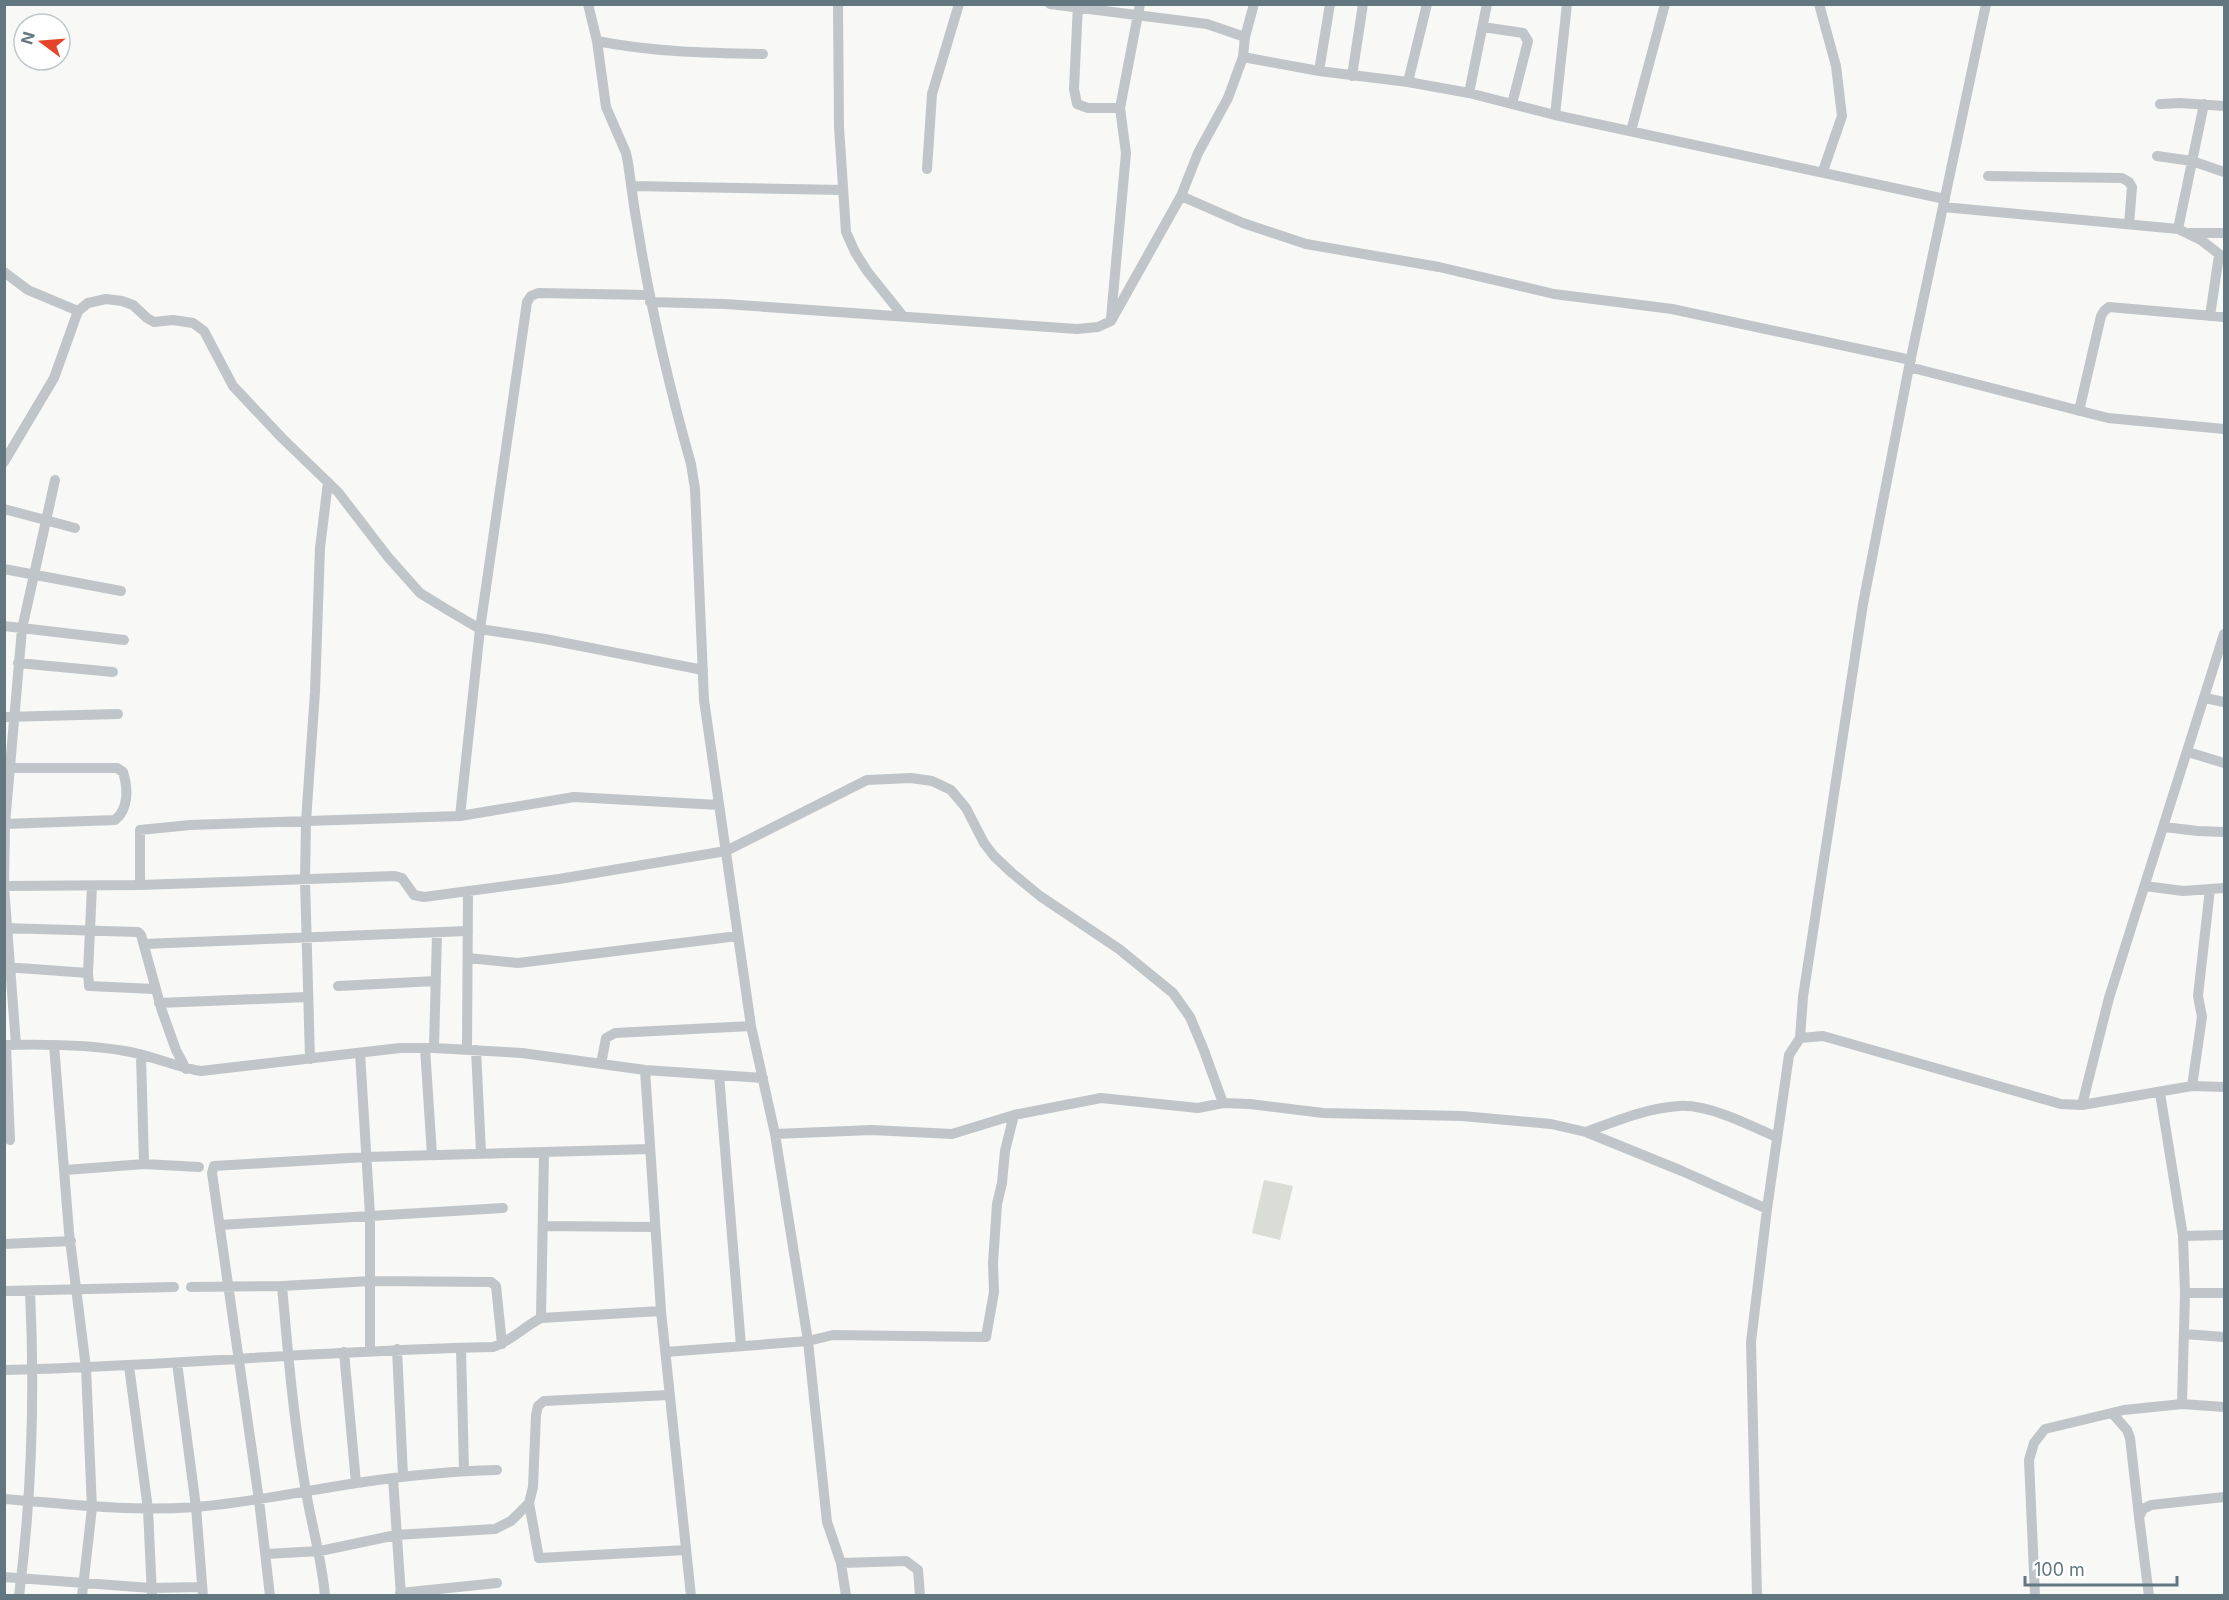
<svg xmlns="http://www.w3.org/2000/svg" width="2229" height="1600" font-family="Inter,sans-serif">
  <rect width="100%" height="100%" fill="#f8f8f6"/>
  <!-- green -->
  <path fill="#d9ddd5" d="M1264,1180L1293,1186L1280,1240L1252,1233Z"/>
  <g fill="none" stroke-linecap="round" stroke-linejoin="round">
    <!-- minor -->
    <path stroke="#bfc5c8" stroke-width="10" d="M588,4L597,41L606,107L626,153L628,163C641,265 663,365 691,464L695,489L704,700L751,1026L775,1134L808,1341L827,1522L841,1563L846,1596
      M838,4L839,127L846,232L855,252L867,271L903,316
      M1050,4L1207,24L1245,37
      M1078,4L1074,89L1077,104L1088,108H1120L1126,153L1111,318
      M1819,4L1836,66L1842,116L1823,171
      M1483,27L1523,33L1528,41L1512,104
      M597,41C652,52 706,53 763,54
      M1243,57L1319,71L1408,82L1469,93L1555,115L1945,199
      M1319,71L1330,4
      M1352,76L1363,4
      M1408,82L1427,4
      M1469,93L1487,4
      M2160,104L2180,103L2224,106
      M1120,108L1140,4
      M1555,115L1567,4
      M1631,131L1665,4
      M2157,156L2192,161L2224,172
      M927,169L932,94L959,4
      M1988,176L2122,178L2129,182L2132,187L2129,224
      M631,186L843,190
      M1181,196L1243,223L1306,244L1439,267L1554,294L1672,309L1911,360
      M1943,207L2178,229L2201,240L2224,258
      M2178,229L2204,104
      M2190,233H2224
      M4,272L28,290L78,311
      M650,302L725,304L1077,329L1098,327L1111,321L1181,196L1198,153L1228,98L1243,57L1245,37L1254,4
      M2210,316L2219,255
      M1909,367L2108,418L2224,429
      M2079,411L2101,316L2104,311L2109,307L2224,317
      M4,462L54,378L78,311L88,303L106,299L122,301L133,305L147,318L154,322L173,320L193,323L204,331L233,386L282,438L338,492L388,557L420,593L446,609L480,629L545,639L703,670
      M4,509L75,528
      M4,569L121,591
      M4,626L124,640
      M18,663L113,672
      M2205,698L2224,702
      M4,717L118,714
      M2188,752L2224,763
      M5,768H117L123,772C128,788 129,809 115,820L5,824
      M460,816L480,629L527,302L531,296L538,293L648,295
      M2164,827L2198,831L2224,832
      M140,885V830L190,825L460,816L574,797L719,805
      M4,886L140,885L395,876L402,878L414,895L424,897L559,879L726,851L867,780L911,778L932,781L951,790L966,808L984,843L994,856L1012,873L1040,896L1119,949L1173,993L1190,1017L1203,1048L1223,1103
      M4,886L5,824L22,629L55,480
      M4,886L16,1045
      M92,886L88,973L89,986L154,989
      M2145,886L2183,891L2224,888
      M4,928L138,932L141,935L162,1011L176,1050L186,1069
      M144,944L468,931
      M468,958L518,963L738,936
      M5,967L88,973
      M338,986L436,981
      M159,1003L308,997
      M1800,1038L1823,1036L2061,1104L2082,1105L2192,1086L2224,1087
      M4,1045C44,1044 86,1044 125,1051C151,1055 175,1067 201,1071L400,1048H434L522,1053L645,1070L763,1078
      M6,1045L10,1140
      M54,1045L69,1232L86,1368L92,1508L82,1596
      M425,1048L432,1155
      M434,1048L437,933
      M467,1049L468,891
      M476,1050L481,1153
      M360,1053L370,1215V1350
      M141,1055L144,1164
      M310,1059L305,880L306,821L315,692L320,548L328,482
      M601,1064L606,1038L615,1033L751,1026
      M645,1070L661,1311L691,1596
      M719,1075L741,1346
      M2192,1086L2202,1017L2198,996L2210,889
      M2160,1093L2183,1236L2185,1293L2182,1404
      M2082,1105L2109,998L2224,634
      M1586,1132C1616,1121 1647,1108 1679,1106C1708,1104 1750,1125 1776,1137
      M775,1134L872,1130L952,1134L1014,1115L1101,1098L1198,1108L1223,1103L1250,1104L1323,1113L1462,1116L1551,1124L1586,1132L1682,1171L1767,1209
      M66,1170L144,1164L199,1167
      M220,1225L503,1208
      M543,1226L654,1227
      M2183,1236L2224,1235
      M4,1244L71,1241
      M282,1286C288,1354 294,1424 306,1492C312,1527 322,1560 325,1596
      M191,1287L282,1286L371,1281L491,1282L496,1286L502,1344
      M4,1291L174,1287
      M2185,1293H2224
      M541,1318L544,1152
      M2184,1334L2224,1337
      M461,1348L464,1471
      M397,1349L403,1476
      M344,1352L356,1483
      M666,1352L808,1341L833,1335L986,1337L994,1292L993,1263L997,1204L1002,1183L1005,1151L1014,1115
      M177,1363L196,1507L203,1596
      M129,1366L148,1509L152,1596
      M4,1370C168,1366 330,1350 493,1347C511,1341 525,1326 541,1318L661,1311
      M2112,1413L2127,1430L2130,1438L2139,1517
      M393,1478L401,1596
      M4,1499C68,1504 131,1512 195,1507C249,1503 303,1491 357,1483C403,1476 450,1471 497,1470
      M529,1503L539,1558L686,1550
      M266,1554L320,1551L396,1535L495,1529L511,1521L529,1503L533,1487L536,1415L538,1406L544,1401L669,1395
      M841,1563L906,1561L918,1570L920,1596
      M4,1577L151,1588L202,1587
      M400,1593L497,1583
      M19,1596C32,1494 35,1393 30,1291
      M270,1596L259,1500L212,1173L214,1166L366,1157L650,1149
      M1757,1596L1751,1342L1767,1209L1789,1055L1800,1038L1803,997L1863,604L1909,367L1986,4
      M2035,1596L2029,1460L2034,1443L2045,1429L2124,1410L2182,1404L2224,1407
      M2149,1596L2139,1517L2143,1509L2151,1505L2224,1497"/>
  </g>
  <!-- border -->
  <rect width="2229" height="1600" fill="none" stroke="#637781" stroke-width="12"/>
  <!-- north arrow -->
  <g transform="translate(42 42) rotate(286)"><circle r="28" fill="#ffffff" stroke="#c1c9cd" stroke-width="1.5"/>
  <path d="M0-4.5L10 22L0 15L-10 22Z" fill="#e5442a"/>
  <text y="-9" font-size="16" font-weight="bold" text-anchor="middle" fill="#637781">N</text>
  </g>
  <!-- scale -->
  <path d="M2025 1576v9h152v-9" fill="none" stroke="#637781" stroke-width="3"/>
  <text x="2034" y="1576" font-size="18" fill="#637781" stroke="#ffffff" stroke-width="4.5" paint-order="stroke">100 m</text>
</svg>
